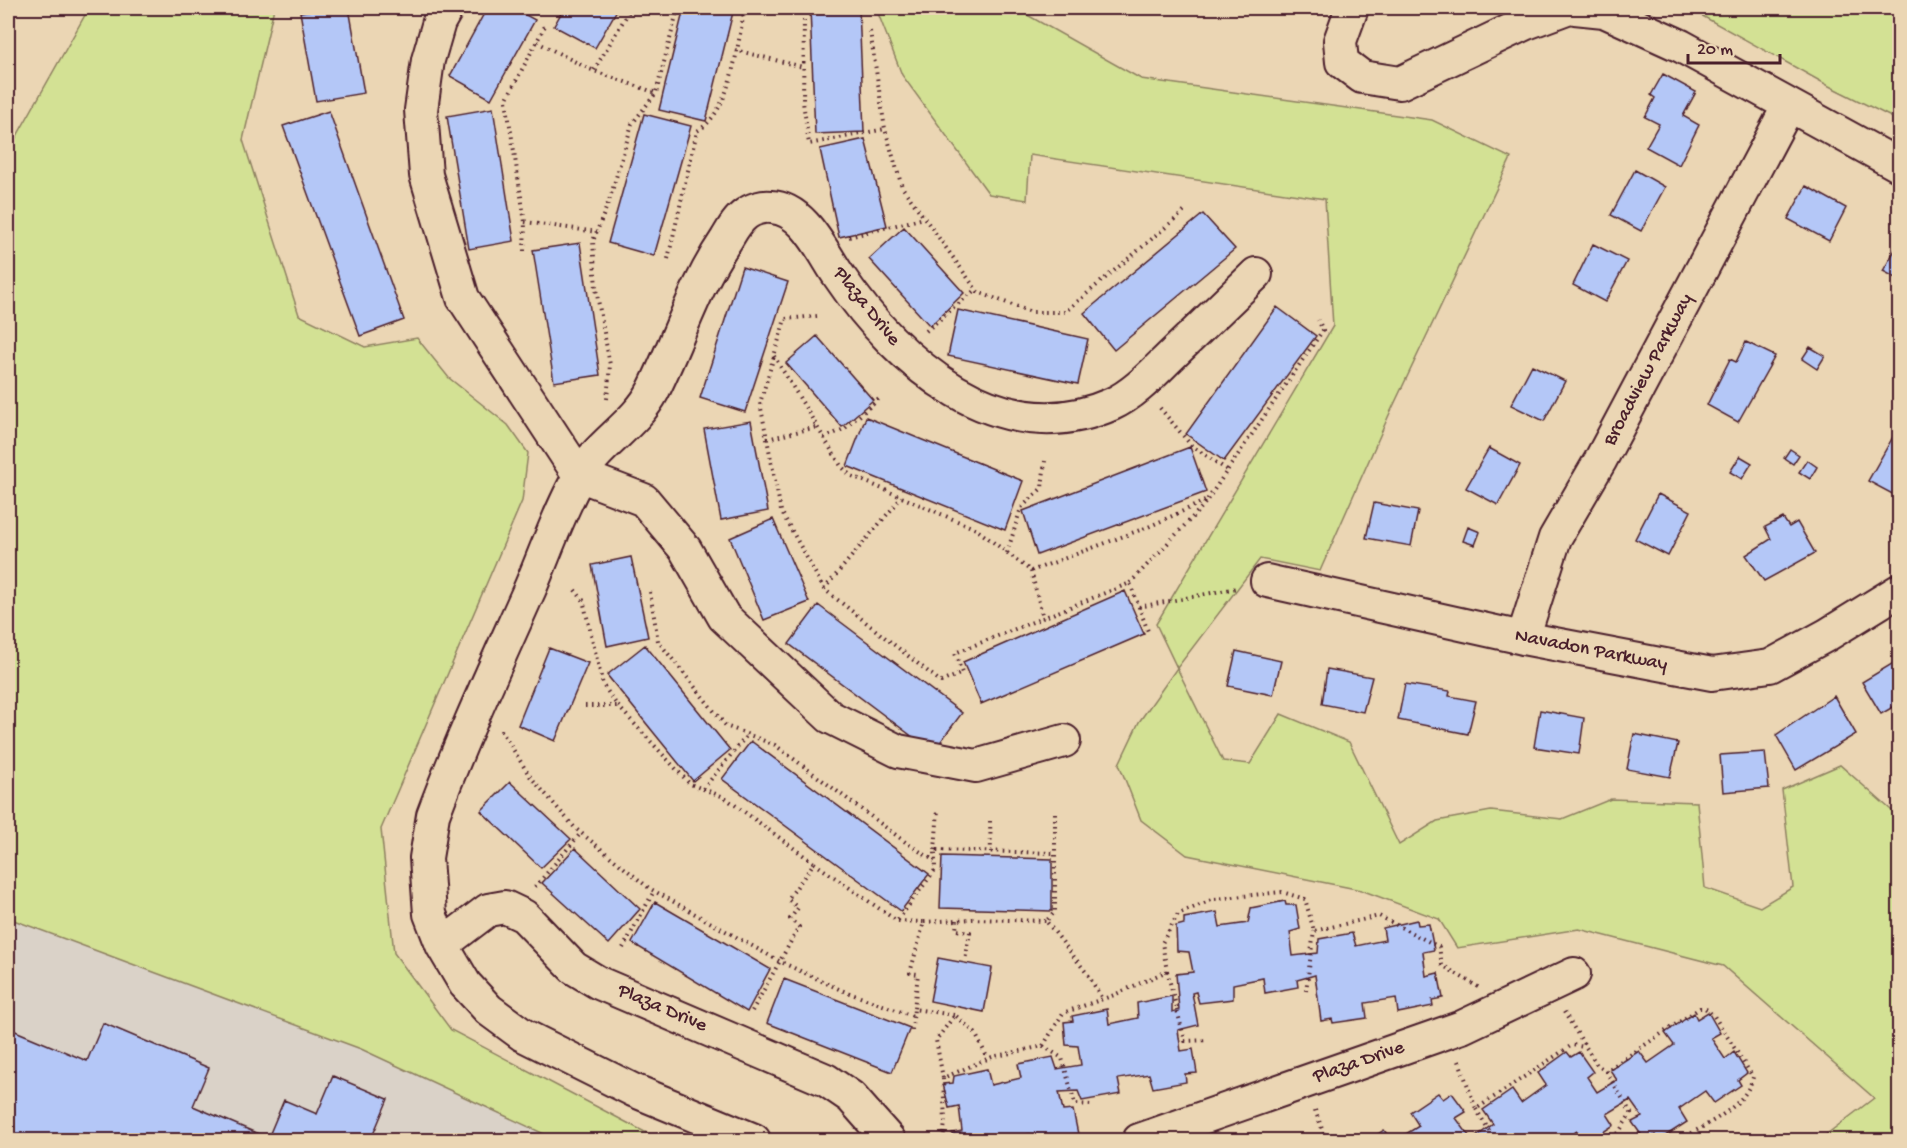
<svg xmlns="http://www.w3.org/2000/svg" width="1907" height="1148" font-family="'Gochi Hand',sans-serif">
  <rect width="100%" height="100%" fill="#ebd6b4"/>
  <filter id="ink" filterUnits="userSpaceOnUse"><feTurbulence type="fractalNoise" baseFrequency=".0167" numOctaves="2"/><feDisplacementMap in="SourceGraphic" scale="12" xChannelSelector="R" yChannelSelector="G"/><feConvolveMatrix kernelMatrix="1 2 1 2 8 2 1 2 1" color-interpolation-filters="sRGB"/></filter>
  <g filter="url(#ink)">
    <!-- built -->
    <path fill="#dad2c8" d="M8,918L361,1049L557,1140H8Z"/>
    <!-- green -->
    <path fill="#d3e194" stroke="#8e8060" stroke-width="1.5" d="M89,8H274L243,140L299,315L365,347L417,338L449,378L508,425L528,453L522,501L381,829L394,953L451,1030L660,1140H557L361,1049L8,918V152Z
      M876,8H1015L1141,79L1432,120L1511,158L1389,415L1320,571L1260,559L1177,668L1223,761L1250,764L1281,714L1349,742L1399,845L1437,821L1491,811L1562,819L1611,799L1697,802L1705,888L1760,907L1793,887L1782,790L1840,765L1899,817V1140H1819L1874,1098L1723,966L1579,929L1457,948L1439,919L1361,890L1187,855L1141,820L1119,764L1139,722L1177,668L1156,624L1333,326L1325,199L1030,155L1027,200L989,194L902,75Z
      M1688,8H1899V121L1829,86Z"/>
    <!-- building -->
    <path fill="#b4c7f7" stroke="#4a1f2b" stroke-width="1.5" d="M327,8H349L364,93L316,101L300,12Z
      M487,8H513L535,20L491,99L450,76Z
      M564,8H618L595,48L554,26Z
      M684,8H734L706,121L659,110Z
      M810,8H859L864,132L815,134Z
      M1663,74L1696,92L1683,116L1699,125L1679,165L1646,147L1659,124L1645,117L1655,98L1651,95Z
      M493,108L514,241L469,249L447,116Z
      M329,111L404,320L360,336L283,126Z
      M644,114L691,126L654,256L608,243Z
      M865,139L887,226L839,237L820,149Z
      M1635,170L1665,187L1641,231L1611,215Z
      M1806,186L1846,208L1829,241L1788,219Z
      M1203,214L1235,249L1114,350L1084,313Z
      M904,227L964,293L930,326L869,259Z
      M1900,241V280L1883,271Z
      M580,243L600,375L554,382L533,250Z
      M1593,244L1627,261L1605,302L1573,285Z
      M742,267L788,282L745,412L700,398Z
      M1277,307L1316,336L1224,461L1186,434Z
      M958,310L1088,339L1078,384L948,356Z
      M817,336L873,400L842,427L786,363Z
      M1746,342L1775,356L1738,422L1707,405L1730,359L1736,362Z
      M1810,347L1825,356L1817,369L1802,359Z
      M1532,365L1565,381L1544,421L1511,405Z
      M866,417L1023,481L1005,530L847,466Z
      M751,421L768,511L721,520L704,429Z
      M1893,437L1900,440V498L1868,481Z
      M1190,447L1206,492L1037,555L1023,511Z
      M1489,448L1520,465L1498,505L1466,488Z
      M1790,449L1799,455L1793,464L1784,458Z
      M1740,456L1752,463L1742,479L1730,472Z
      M1807,460L1817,467L1810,479L1799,472Z
      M1658,494L1691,511L1668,556L1635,539Z
      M1374,503L1418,511L1411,546L1366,538Z
      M1783,518L1789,527L1797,522L1815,553L1764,581L1746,555L1771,539L1765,527Z
      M773,519L809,602L764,620L730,538Z
      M1468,527L1480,532L1475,545L1463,541Z
      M631,557L648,637L607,646L592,565Z
      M1125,591L1144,634L981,704L963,662Z
      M818,605L962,713L933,752L789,644Z
      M645,645L730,750L693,781L607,675Z
      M549,648L588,663L555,741L518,725Z
      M1236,651L1281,661L1273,695L1228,686Z
      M1900,659V703L1881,714L1862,682Z
      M1327,669L1372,677L1363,712L1322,704Z
      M1405,684L1450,691L1449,696L1476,701L1468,734L1398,720Z
      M1834,696L1856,734L1796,770L1776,735Z
      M1540,710L1584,718L1579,754L1534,747Z
      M1634,734L1678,743L1670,777L1627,769Z
      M751,741L929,874L901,911L722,779Z
      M1765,752L1769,788L1723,792L1720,755Z
      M510,782L571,839L541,868L481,811Z
      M575,848L640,909L609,944L542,883Z
      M942,856L1052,859V911L940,908Z
      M1285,901L1286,905H1296L1300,929L1290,932L1293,956L1318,953L1319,939L1352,933L1356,946L1385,940L1383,928L1417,920L1418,925L1429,924L1434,950L1423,952L1426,976L1438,973L1443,998L1432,1000L1433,1006L1398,1013L1396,998L1365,1003L1367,1018L1333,1023L1332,1019L1321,1021L1315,975L1297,980L1298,987L1265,993L1263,978L1233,984V999L1199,1003L1196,992L1192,993L1198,1025L1178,1030L1181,1051L1193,1049L1197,1073L1185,1074L1186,1082L1153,1088L1149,1074L1118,1079L1121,1094L1082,1101L1078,1091L1059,1092L1063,1111L1073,1110L1078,1134L1069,1135L1068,1140H1031L1030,1134L1000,1140H953L952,1133L962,1131L959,1106L949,1108L943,1084L953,1083L954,1076L987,1069L991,1085L1021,1078L1018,1064L1053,1057L1057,1069L1081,1065L1078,1046L1066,1045L1064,1022L1073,1021L1072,1016L1107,1009L1109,1024L1138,1018L1137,1003L1172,996V1012L1179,1010L1176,974L1193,972L1189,952L1177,951L1176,926L1184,924V918L1217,912L1220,927L1248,923L1251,908Z
      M655,902L770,969L747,1012L632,943Z
      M938,958L992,968L984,1012L930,1001Z
      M784,979L910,1028L892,1072L767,1023Z
      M1708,1012L1720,1033L1711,1038L1725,1059L1734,1052L1747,1073L1738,1080L1741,1085L1714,1103L1705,1091L1679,1109L1687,1122L1659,1140L1655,1135L1645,1140L1632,1122L1642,1117L1630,1100L1607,1114L1614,1125L1591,1140H1584L1577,1131L1563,1140H1396L1419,1126L1410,1112L1438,1093L1443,1099L1452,1093L1466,1112L1456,1118L1472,1140L1493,1124L1483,1110L1512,1090L1521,1103L1546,1085L1538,1073L1567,1052L1571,1057L1579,1052L1593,1072L1587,1077L1597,1092L1617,1080L1610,1070L1639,1051L1648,1063L1674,1045L1665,1033L1694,1013L1697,1019Z
      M103,1023L209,1068L193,1106L268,1138L284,1100L317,1114L333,1076L388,1099L372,1137L381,1140H8V1028L87,1061Z
      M1384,1130L1391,1140H1369Z"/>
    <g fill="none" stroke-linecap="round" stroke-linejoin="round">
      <!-- street casing -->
      <g stroke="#4a1f2b" stroke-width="36">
        <path id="street" d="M447,8L439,22L428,60L421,110L426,175L463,298L579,475L644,500L685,549L724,617L830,717L898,751L976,766L1064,741
          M1352,8L1340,41L1342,62L1362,77L1400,83L1524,24L1567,8
          M1575,8L1604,11L1681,46L1900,166
          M1267,581L1523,638L1712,674L1770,666L1827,635L1900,590
          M1523,638L1555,538L1600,461L1788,107
          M442,945L488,910L505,907L524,916L574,968L599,983L826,1080L851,1097L889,1140
          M754,1140L633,1090L523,1035L489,1010L465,984L442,945L430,914L426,858L433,815C461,740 495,667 528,593C544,557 559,511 579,477C597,445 636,424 653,391C678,341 694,287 726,240C731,232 737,220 746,214C752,209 763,206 771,207C804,208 823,253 839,276C897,362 1000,454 1112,404C1136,393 1155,371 1174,353C1201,327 1228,301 1256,274
          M1139,1140L1462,1027L1574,974"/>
      </g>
      <!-- path -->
      <path stroke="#4a1f2b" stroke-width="4" stroke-dasharray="1.5 4.5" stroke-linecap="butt" d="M804,20L803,102L809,144L885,129
        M870,31L885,129L902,187L978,292L1031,312H1065L1185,211
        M537,42L589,69L656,93
        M735,50L803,67
        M594,70L631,8
        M525,222L597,232
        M849,237L924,218
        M524,251L525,222L506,100L546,24
        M668,259L697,131C732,112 737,44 745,8
        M817,316L785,319L760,403L781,511L824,589L941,682L962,673L955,653L1130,583L1149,634
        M926,331L976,289
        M774,356L841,466L850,475L976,529L1031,571L1043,618
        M607,399L610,365L596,289L593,241L609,201L632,124L656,93L678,8
        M1160,408L1191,445L1227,470
        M824,438L844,429L880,398
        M767,439L817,427
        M1007,553L1021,508L1042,488L1045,461
        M1031,571L1148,527L1205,501
        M1130,583L1203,506L1323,330L1318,320
        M824,589L902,497
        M575,590L583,600L603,685L617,705L690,784L724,797L814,863
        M650,592L658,641L726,726L775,745L908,844L935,861
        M1139,607L1237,588
        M585,706H617
        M501,730L529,775L575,828L649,888L779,961L841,990L913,1016
        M703,789L748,734
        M1055,813V912L1046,921L1089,976L1102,999
        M990,821L991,852
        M935,850L938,809
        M535,887L581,833
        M898,920L935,870V850L1055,853
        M957,920L956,930L970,932L965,961
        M924,922L973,919L1046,921
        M623,948L654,891
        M1167,971L1185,1041L1208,1040
        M1306,991L1314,931
        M752,1011L799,927L790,919L798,908L788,899L814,863L897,921L924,922L910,973L918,974L914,1009
        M1564,1012L1597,1065L1606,1071L1700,1008H1705L1714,1016L1753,1077C1745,1108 1705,1125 1679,1140
        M912,1030L914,1009L954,1015
        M1043,1046L1062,1058L1075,1104L1091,1105
        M1459,1061L1476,1109L1572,1045L1584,1047
        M1606,1071L1631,1113L1619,1132
        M943,1078L936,1040L955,1015L975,1033L988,1059
        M1476,1109L1495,1140
        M1315,1110L1326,1140
        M943,1140L945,1122L943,1078L992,1057L1043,1046L1063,1013L1114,995L1167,971L1162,943L1178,914L1214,899L1282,892L1305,899L1314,931L1379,916L1439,947L1442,965L1478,987
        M1606,1140L1619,1132L1624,1140"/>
      <!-- street -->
      <use href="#street" stroke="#ebd6b4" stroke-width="32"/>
    </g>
  </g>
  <g text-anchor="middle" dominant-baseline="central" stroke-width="4.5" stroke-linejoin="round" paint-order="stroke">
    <!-- street labels -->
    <g font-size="20" fill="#4a1f2b" stroke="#ebd6b4">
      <text transform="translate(866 307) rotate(51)">Plaza Drive</text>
      <text transform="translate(1649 370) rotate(-62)">Broadview Parkway</text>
      <text transform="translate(1591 651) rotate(11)">Navadon Parkway</text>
      <text transform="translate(662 1009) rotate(23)">Plaza Drive</text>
      <text transform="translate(1359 1063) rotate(-19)">Plaza Drive</text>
    </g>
  </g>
  <!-- margin -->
  <rect width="1907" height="1148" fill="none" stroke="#ebd6b4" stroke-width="30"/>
  <rect x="15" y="15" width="1877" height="1118" fill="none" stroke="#4a1f2b" stroke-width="2" filter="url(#ink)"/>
  <!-- scale -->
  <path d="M1688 54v9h92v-9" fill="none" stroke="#4a1f2b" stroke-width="3"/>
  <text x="1697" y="54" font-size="18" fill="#4a1f2b" stroke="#ebd6b4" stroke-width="4.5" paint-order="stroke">20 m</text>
</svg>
